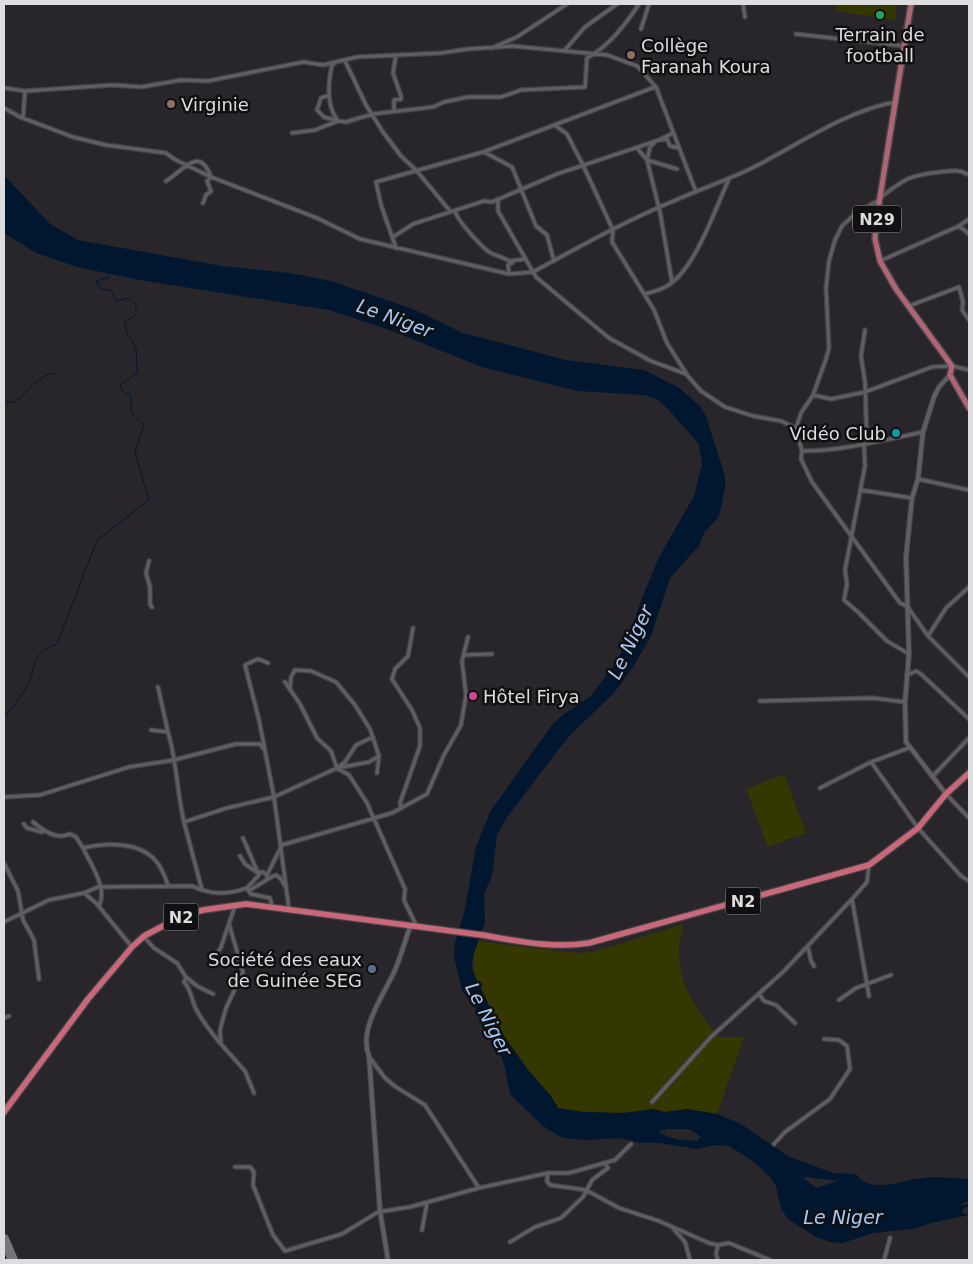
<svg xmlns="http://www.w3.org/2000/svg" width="973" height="1264" font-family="'DejaVu Sans',sans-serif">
  <rect width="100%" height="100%" fill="#28262a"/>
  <!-- green -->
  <path fill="#353701" d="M837,4H897L895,20L836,11Z
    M784,774L806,833L768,847L746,789Z
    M684,924C669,969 690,1003 719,1037H744L717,1114L687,1109L665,1112L653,1109L623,1113L583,1112L558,1108L551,1096L528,1070L504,1036L475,976C471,964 473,952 478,941L576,953L593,952Z"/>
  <!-- water -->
  <path fill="#011730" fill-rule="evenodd" d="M4,175L50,224L78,240L222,266L289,273L331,281L413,309L463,333L566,360L644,370L679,388L700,406L706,416L725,476V487L720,512L717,519L704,533L699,546L670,578L651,636L633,667L614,693L569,736L507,817L497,835L492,876L484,894L485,922L473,956L472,968L475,976L504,1036L528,1070L551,1096L558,1108L583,1112L623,1113L654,1109L665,1112L687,1109L717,1114L741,1124L788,1156L833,1173L856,1174C871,1195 902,1180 922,1178C939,1176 953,1178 969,1179V1203L967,1201L960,1205L969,1204V1206L962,1210L964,1214L969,1215L931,1223L913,1229L873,1233L843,1243L830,1242L816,1237L788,1219L781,1209L776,1186L770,1177L753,1161L729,1146L717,1145L697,1149L659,1143H640L620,1138L585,1140L563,1138L544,1127L510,1094L504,1064L496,1043L486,1022L462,990L454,957L455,943L464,913L476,847L490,812L552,725L560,717L591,696L615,664L632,631L639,606L658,559L694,496L702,464L699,444L668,409L658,400L645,395L577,391L482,367L387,329L329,310L140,280L77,267L36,253L4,233ZM667,1129H689L701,1137L696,1141C683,1140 669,1139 658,1132ZM805,1177L838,1181L816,1188L803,1178Z"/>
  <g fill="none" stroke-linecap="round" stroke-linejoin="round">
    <!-- stream -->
    <path stroke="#011730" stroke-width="1" d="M4,402H15C30,391 35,376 55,373
      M4,716C11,711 28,686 31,678C36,659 37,650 57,644L97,540L149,500L135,453L144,425L131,413V396L123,392L120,385L137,373L136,348L126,331L125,322L136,315V305L129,298L117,301L110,290L101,289L96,281L108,278L111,273"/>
    <!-- taxiway -->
    <path stroke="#777579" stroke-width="10" d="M4,1239L13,1260"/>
    <!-- minor casing -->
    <g stroke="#454447" stroke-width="5.5">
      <path id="minor" d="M743,4L745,17
        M641,29L649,4
        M796,34L904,46
        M492,48L517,37L567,4
        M564,51L585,27L617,4
        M345,61L366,105L383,132L401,156L416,170L450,211
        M335,63L332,65C328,83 326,106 338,121L346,122L373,114L433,107L444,102L468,97H501L521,90L585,87L587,58C608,47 626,24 639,4
        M4,88L25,91L23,118
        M25,91L113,85L141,87L181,80L208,81L303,62L323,65L357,57L441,53L468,49L512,46L607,55L637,66L656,87L696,192
        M4,108L20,117L73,137L106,145L166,153L174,159L211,177L317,218L360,239L509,274L533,272C579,247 627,220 676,200C700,189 725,181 750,169C797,146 842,112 895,102
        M394,111V100L401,99V96L393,73L396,55
        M556,126L567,134L583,165L613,230L612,242L654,310L667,343L686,373
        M292,133L315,130L338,121L324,117L317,110L321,98L329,95
        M660,140L667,139L670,146L679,148
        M654,143L650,147L647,160L677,169
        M637,148L647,160L660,212L672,282
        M484,152L512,167L536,226L547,235L554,261
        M166,181C182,172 199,144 211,177L207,181L211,191L206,195L203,203
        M880,198C904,179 910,175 940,172C950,171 958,169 967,174
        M498,199V211L536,277L609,338L651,361L686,374L701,391L725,407L753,416L781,421L796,428
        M879,200L855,214L842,226L835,240L829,261L826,288L829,348L826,359L813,395L801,413L796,428L802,451L801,459L812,482L900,603L907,606L928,636L969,677
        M455,211C457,220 483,249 491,253C499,257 505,257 512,263L508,265L509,274
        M959,226L969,234
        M393,237L413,224L484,201L492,202L557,174L659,140L673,133
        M396,248L381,205L376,182L483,152L655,87
        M510,261L524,259
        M880,261L959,226L969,219
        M645,294C652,292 661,290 667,286C695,270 715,209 729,179
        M909,306L959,287L963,302L962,310L969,320
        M865,330L861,356L865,382L867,444
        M813,395L831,399L865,392L932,367L952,366L969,370
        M864,444L865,466L845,570L847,584L844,600L858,612L887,641L909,654
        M802,451C843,451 883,440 923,432
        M918,479L969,490
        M861,490L912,498
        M149,561L146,573L150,587V604L152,607
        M928,636L946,608L969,587
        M465,655L492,654
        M268,663L258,659L245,665L259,720L274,797L227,808L184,822L202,890C217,895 233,893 247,888L248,890C259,887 265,879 276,875L281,879L285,886
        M907,675L916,671L921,674L969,719
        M285,682L300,704L317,738L331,751L337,768L349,775L367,803L405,889L404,900L417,927
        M158,687L168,732
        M290,690L291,677L295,670L311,671L336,682L355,705L370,729L379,756L377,773
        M760,701L872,698L905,702
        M151,730L168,732C177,762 177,793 184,822
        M871,762L918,828L961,876L969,881
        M337,768L345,762L356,745L373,737
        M932,777L969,738
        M820,788L871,762L909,748
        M946,794L969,818
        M4,797L40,795L129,767L174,760L236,744H260L263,748
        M401,808L400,803L420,746V728L412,710L392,679L395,669L408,656L413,628
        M33,822C44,831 56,840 70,834L76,837L83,848C105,843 138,841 155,860C162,867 165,877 168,885
        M24,824L27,828L42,832
        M243,838L258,873L263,872L267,875
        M83,848C91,865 108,888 99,906
        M240,856L245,864L258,873L259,875L247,888
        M4,863L18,891L23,920L34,940L39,979
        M267,878V875L282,845L392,813L427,794L444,755L461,725L466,695L462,661L468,637
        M248,890L251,894L270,898L272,906
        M84,893L98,887L192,886L202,890
        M852,899L869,996
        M289,909L274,797L337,768L369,762L379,756
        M4,922L49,900L84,893L96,903L132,947
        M229,924L243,972L226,1008L220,1030L221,1044L245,1071L254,1093
        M144,937L154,948L177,963L186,977L197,986L213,994
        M808,947L811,961L814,966
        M215,957L221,947L235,906
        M186,977L184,982C190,988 192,999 195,1007C201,1020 211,1032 220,1043
        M759,994L764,1001L776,1005L795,1023
        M839,1000L856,988L891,975
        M4,1018L9,1016
        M370,1058L385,1078L396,1087L425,1105L479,1188
        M652,1102L711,1037L784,971L852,899L867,882L869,865
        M774,1144L785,1132L830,1099L850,1069L847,1046L839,1040L824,1039
        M235,1167H250L254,1172L253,1185L273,1235L285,1251L342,1234L378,1212L410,1207L479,1188L548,1173L547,1181L550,1185L586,1190L619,1208L659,1221L709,1243L718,1245L729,1243L770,1260
        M548,1173H569L615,1160L631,1144
        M672,1227L685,1242L690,1260
        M422,1230L427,1203
        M510,1242L535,1227L561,1218L583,1197L592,1180L608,1168L605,1163
        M718,1245L716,1254L718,1260
        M884,1260L890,1238"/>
    </g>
    <!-- tertiary casing -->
    <g stroke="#454447" stroke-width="6">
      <path id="tertiary" d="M946,794L906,742L905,702L909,654L906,557L912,498L918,479L923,432L934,397L939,387L950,375
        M388,1260L380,1211L369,1056C358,1029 384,995 395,970C401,956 405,941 410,927"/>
    </g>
    <!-- primary casing -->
    <g stroke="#454447" stroke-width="8">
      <path id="primary" d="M911,4L876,222L875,239L880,261L896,289L952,366L950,375L969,408"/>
    </g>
    <!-- trunk casing -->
    <g stroke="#454447" stroke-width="8">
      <path id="trunk" d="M4,1112L88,999L132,947L144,936L180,917L203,910L246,904L482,935C517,941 554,949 589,943L869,865L918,828L946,794L969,773"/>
    </g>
    <!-- minor -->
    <use href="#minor" stroke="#605e62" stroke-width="3"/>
    <!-- tertiary -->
    <use href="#tertiary" stroke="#605e62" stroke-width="4"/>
    <!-- primary -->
    <use href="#primary" stroke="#b06574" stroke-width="5"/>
    <!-- trunk -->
    <use href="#trunk" stroke="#ca687a" stroke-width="5.5"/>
  </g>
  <!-- markers -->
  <circle fill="#2e9e5b" stroke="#100f11" stroke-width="2" cx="880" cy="15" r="5"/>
  <g fill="#8d6e63" stroke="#100f11" stroke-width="2">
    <circle cx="631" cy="55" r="5"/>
    <circle cx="171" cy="104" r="5"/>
  </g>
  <circle fill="#0f9aa8" stroke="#100f11" stroke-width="2" cx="896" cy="433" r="5"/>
  <circle fill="#d1479c" stroke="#100f11" stroke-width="2" cx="473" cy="696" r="5"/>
  <circle fill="#5c6f8a" stroke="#100f11" stroke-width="2" cx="372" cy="969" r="5"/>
  <g text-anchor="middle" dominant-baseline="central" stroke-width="5" stroke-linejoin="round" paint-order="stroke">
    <!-- shield labels -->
    <g fill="#100f11" stroke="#a09ea1" stroke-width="1">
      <rect x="853" y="205.5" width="48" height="27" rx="4"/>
      <rect x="725.5" y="887.5" width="35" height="27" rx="4"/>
      <rect x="163.5" y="903.5" width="35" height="27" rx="4"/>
    </g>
    <g font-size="16" font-weight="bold" fill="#dddcdf">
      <text x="877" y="219">N29</text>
      <text x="743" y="901">N2</text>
      <text x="181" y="917">N2</text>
    </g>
    <!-- poi labels -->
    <g font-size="18" fill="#dddcdf" stroke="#100f11" text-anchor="start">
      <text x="880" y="34" text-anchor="middle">Terrain de<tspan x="880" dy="21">football</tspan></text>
      <text x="641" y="45">Collège<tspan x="641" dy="21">Faranah Koura</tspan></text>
      <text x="181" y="104">Virginie</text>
      <text x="886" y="433" text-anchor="end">Vidéo Club</text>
      <text x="483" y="696">Hôtel Firya</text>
      <text x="362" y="959" text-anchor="end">Société des eaux<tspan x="362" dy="21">de Guinée SEG</tspan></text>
    </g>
    <!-- water labels -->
    <g font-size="19" font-style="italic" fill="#a4caf7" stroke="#100f11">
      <text transform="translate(395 318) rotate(20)">Le Niger</text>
      <text transform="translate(630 642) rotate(-64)">Le Niger</text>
      <text transform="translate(489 1019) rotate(63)">Le Niger</text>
      <text x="843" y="1217">Le Niger</text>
    </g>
  </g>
  <!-- border -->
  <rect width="973" height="1264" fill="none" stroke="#dddcdf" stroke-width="10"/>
</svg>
